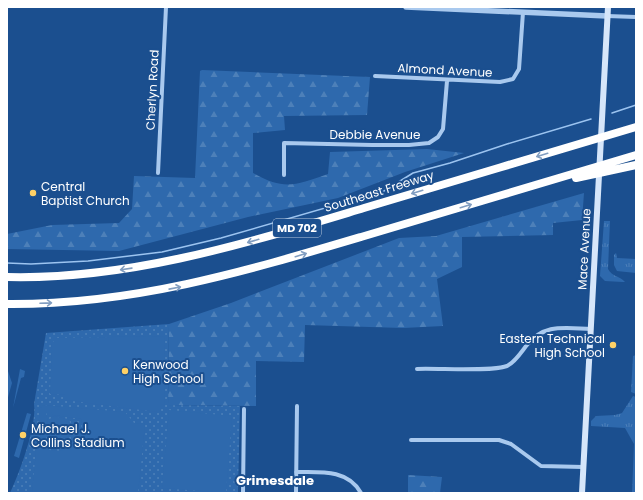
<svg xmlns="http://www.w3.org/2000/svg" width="643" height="500" font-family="Poppins,sans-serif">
  <defs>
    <pattern id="grass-tufts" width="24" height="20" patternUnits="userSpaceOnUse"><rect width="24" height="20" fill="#2e69ad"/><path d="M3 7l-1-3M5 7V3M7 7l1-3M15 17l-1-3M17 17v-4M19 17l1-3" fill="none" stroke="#4d80b9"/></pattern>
    <pattern id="forest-firs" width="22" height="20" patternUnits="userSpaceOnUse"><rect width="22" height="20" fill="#2e69ad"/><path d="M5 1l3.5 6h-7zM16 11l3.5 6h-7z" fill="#4d80b9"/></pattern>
    <pattern id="park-dots" width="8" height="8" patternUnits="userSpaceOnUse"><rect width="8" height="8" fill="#2e69ad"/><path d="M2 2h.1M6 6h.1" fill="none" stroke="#4d80b9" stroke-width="1.8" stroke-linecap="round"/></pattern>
  </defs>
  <rect width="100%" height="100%" fill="#1b4f8f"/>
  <!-- grass -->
  <path fill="url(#grass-tufts)" d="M604,221H610L608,269C612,277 620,276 625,282H623L605,281L600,276Z
    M616,253L617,258L636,259V273L617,271L614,265V255Z
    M636,355V394L631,392L633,356Z
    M633,396L636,397V493H632L634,444L625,428L591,426V421L596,416L615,415L622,413Z"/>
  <!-- forest -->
  <path fill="url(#forest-firs)" d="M202,70L370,77L367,115L284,116L285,130L253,133V173C285,191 295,185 328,174L330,152L427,149L464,153L405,172L338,198L248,217L119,251L7,249V234L52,225L119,223L132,209L134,176L195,178L200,71Z
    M584,193L582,220L553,223V235L462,237V267L437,279L443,326L403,328L305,325L304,362L256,361V406L168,405L169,324L231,303L399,238L436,236Z
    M408,475L442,477L440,493H408Z"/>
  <!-- park -->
  <path fill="url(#park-dots)" d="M169,324L168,405L240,406L238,493H10C20,472 37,425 34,404L46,333Z"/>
  <!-- pitch -->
  <path fill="#2e69ad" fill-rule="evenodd" d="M165,336L164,405L157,412L65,400V395L50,394L52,343L57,338Z
    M7,368L12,383L7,401Z
    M20,369L25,371L24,377L21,378L13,408Z
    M44,405L125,412L134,423L145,424L138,493H32L40,408ZM47,412H51L53,415L81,419C87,440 65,458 45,448L48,419L46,416Z
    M169,410L232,416L226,493L162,488Z
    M27,413L31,414L19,458L14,456Z
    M53,416L68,419L70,422L68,436L66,438L51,437L48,434L50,419Z"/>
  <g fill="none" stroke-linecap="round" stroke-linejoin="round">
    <!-- stream -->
    <path stroke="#9cc4f0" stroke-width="1.5" d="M612,113L636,105
      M7,263L31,264L88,261L162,252L221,238L384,191L413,173L450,163L507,144L591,119"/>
    <!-- minor -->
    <path stroke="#a9c9ee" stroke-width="4" d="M607,16L636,17
      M375,76L500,82L513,79L519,69L523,12
      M158,173L166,7
      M284,175V143L372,145H409L429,143L438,137L443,129L447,81
      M417,369C438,368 490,372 507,366C515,362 520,354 526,346C544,323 564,328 591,329
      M411,440H499L511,444L541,466L583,467
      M296,472C320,472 348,469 361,493
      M243,493L244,409
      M296,493L297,406"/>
    <!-- tertiary -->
    <path stroke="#a9c9ee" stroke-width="5.5" d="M406,7L607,16"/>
    <!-- secondary -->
    <path stroke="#d6e6fa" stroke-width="6" d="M582,493L608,7"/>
    <!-- motorway -->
    <path stroke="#fff" stroke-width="8" d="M576,178L636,165
      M7,277C130,280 247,243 364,208C455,181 545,154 636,127
      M7,304C132,305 243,272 361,237C453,210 544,182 636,155"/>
  </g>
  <!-- one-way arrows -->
  <defs><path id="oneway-shaft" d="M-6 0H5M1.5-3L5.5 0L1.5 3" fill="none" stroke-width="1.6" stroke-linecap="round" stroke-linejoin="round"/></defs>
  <g stroke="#829ec1">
    <use href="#oneway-shaft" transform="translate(542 155) rotate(163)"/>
    <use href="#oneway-shaft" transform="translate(417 192) rotate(163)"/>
    <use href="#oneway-shaft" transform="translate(466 206) rotate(-17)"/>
    <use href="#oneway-shaft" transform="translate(253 241) rotate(164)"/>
    <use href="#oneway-shaft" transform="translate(301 255) rotate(-17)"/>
    <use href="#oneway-shaft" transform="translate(126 269) rotate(172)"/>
    <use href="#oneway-shaft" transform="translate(175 288) rotate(-11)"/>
    <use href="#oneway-shaft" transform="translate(46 303) rotate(-2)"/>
  </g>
  <!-- markers -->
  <g fill="#ffd166" stroke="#1b4f8f" stroke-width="1.5">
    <circle cx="33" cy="193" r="4"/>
    <circle cx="613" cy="345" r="4"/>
    <circle cx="125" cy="371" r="4"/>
    <circle cx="23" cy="435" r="4"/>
  </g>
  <g text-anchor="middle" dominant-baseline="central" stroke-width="4" stroke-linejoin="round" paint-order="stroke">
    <!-- shield labels -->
    <rect fill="#1b4f8f" stroke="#bbcadd" stroke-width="1" x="273" y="219" width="48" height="18" rx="3"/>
    <g font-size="11" font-weight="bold" fill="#fff">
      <text x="297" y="228">MD 702</text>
    </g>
    <!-- street labels -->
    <g font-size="12" fill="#fff" stroke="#1b4f8f">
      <text transform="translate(445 70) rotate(3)">Almond Avenue</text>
      <text transform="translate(152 90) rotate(-87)">Cherlyn Road</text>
      <text x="375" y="134">Debbie Avenue</text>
      <text transform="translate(379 191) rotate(-17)">Southeast Freeway</text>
      <text transform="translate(584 249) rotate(-87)">Mace Avenue</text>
    </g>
    <!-- poi labels -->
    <g font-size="12" fill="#fff" stroke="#1b4f8f" text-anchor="start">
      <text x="41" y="186">Central<tspan x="41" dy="14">Baptist Church</tspan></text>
      <text x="605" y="338" text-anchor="end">Eastern Technical<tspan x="605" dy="14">High School</tspan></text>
      <text x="133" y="364">Kenwood<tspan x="133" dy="14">High School</tspan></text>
      <text x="31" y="428">Michael J.<tspan x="31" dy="14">Collins Stadium</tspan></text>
    </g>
    <!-- neighbourhood labels -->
    <g font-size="13" font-weight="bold" fill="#fff" stroke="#1b4f8f">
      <text x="275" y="480">Grimesdale</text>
    </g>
  </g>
  <!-- border -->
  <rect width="643" height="500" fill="none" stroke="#ffffff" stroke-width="16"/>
</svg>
